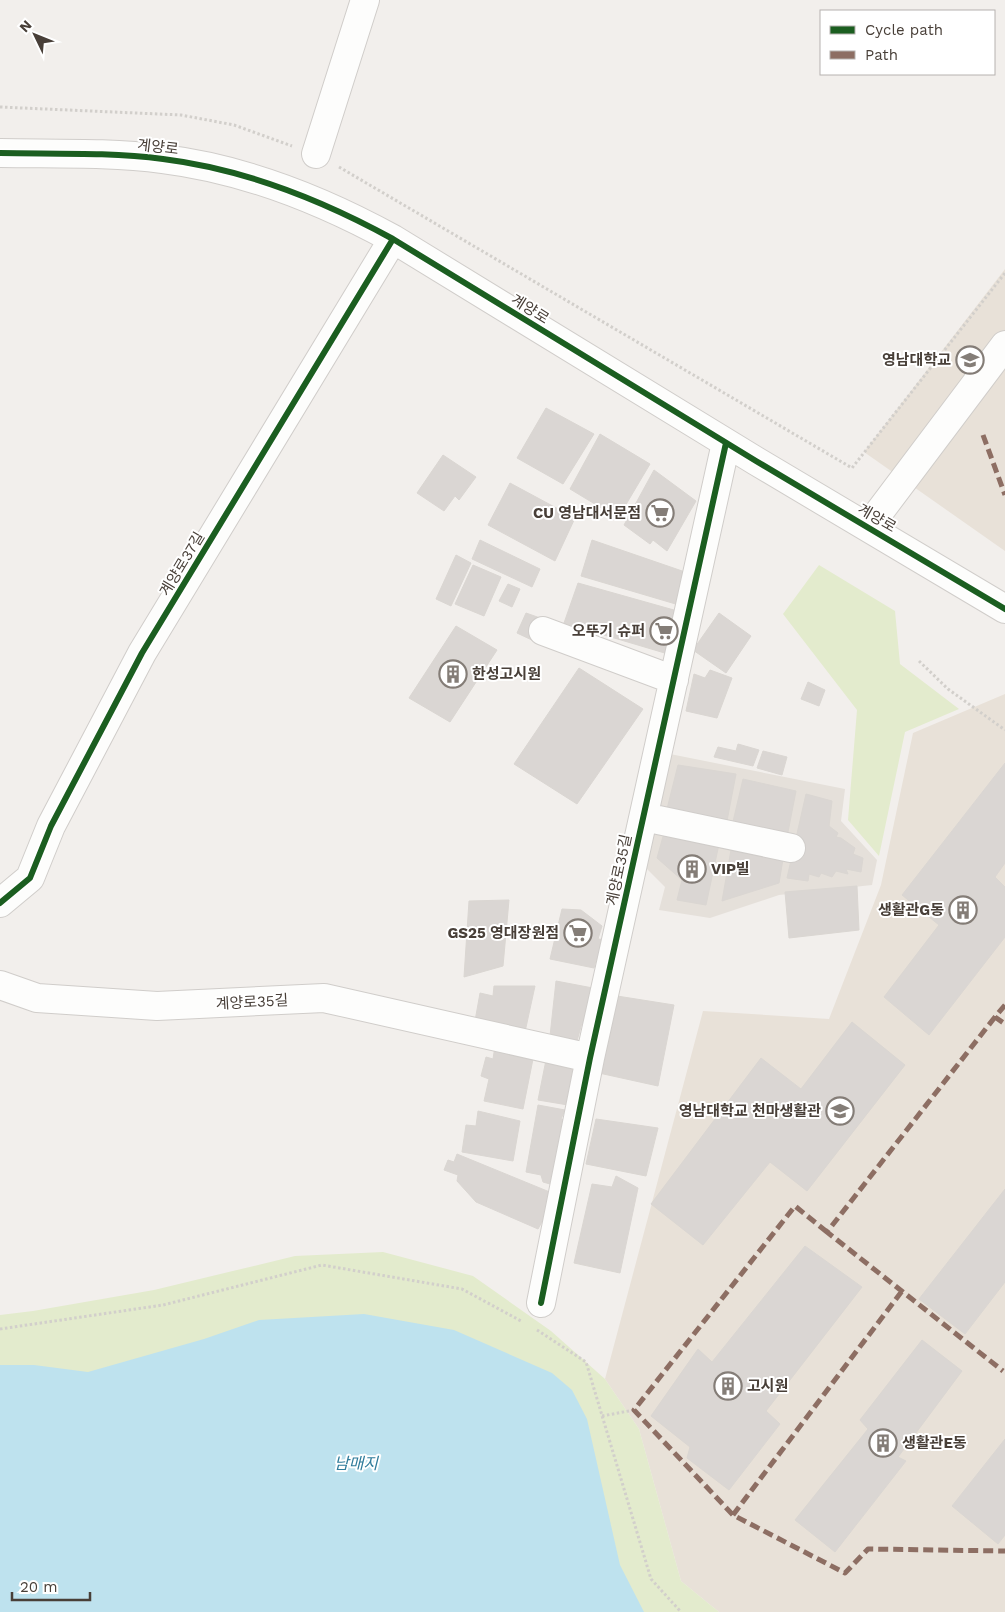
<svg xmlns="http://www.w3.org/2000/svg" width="1005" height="1612" font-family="'Work Sans','Noto Sans KR',sans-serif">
  <rect width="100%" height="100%" fill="#f2efec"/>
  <!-- residential -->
  <path fill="#e5e0da" d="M670,754L845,789L841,821L877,860L872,885L779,895L710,918L659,910L665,887L645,867Z"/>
  <!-- education -->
  <path fill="#e8e1d8" d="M1005,269V551L864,452Z
    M1005,694V1612H719L681,1581L639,1429L605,1379L703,1011L829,1019L881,885L913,733Z"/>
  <!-- green -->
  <path fill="#e3ebcd" d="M819,565L895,611L900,664L959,709L905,732L879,856L848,820L857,710L783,614Z
    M383,1252L473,1276L551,1331L605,1379L639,1429L681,1581L719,1612H0V1315L33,1311L154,1290L295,1256Z"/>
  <!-- water -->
  <path fill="#bee2ee" d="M364,1314L454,1330L552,1373L572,1390L587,1419L620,1565L644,1612H0V1365H34L88,1372L204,1339L259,1320Z"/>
  <!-- building -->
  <path fill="#dad6d3" stroke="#dad6d2" d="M546,408L594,434L563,484L517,458Z
    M600,434L650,464L618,518L570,489Z
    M443,455L476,477L459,500L455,496L444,511L417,493Z
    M654,470L696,501L667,551L653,540L650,544L624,525Z
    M510,483L575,518L555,561L488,525Z
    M480,540L540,569L532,587L472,559Z
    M592,540L688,573L679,605L581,576Z
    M456,555L471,563L451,606L436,599Z
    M473,565L501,577L484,616L455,604Z
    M578,583L681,612L668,654L564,623Z
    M508,584L520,589L512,607L499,601Z
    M526,613L543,619L534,641L517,633Z
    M719,613L751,636L726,673L693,650Z
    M456,626L497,650L450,722L409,698Z
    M579,668L643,709L577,804L514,764Z
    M710,670L732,678L717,718L686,711L694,674L705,678Z
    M808,682L825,690L819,706L801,699Z
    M738,744L759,750L753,766L714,757L718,747L736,751Z
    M763,751L787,757L782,775L757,768Z
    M1005,763V863L995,877L1005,887V937L929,1035L884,997L939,925L902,895Z
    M678,765L736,774L726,826L666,813Z
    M743,779L796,791L787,837L732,826Z
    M806,794L832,801L829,826L838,833L836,837L841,838L855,848L853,854L863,858L861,872L846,869L848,874L836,871L832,877L821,873L819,877L809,874L808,881L787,878Z
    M664,833L719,844L706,905L677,900L682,880L657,858Z
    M731,850L783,859L779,883L722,901Z
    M857,886L859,930L789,938L785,892Z
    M509,900L503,966L464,977L469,901Z
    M562,909L581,910L602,926L598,939L607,940L602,961L596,960L594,968L550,959Z
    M556,981L598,989L591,1023H582L577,1041L550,1036Z
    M494,986H535L525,1032L475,1021L480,993L493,996Z
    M617,996L674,1005L658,1086L599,1073Z
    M852,1022L905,1065L807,1191L770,1162L703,1245L651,1204L761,1058L801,1089Z
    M495,1046L534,1054L523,1109L484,1101L489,1079L481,1076L486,1057L493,1059Z
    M547,1055L583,1071L574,1106L538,1100Z
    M538,1105L565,1110L561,1119L569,1121L557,1186L543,1182L541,1175L526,1172Z
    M478,1111L520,1121L513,1161L462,1152L466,1125L476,1126Z
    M596,1119L658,1128L646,1176L586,1164Z
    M457,1154L557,1195L538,1229L476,1202L457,1181L458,1175L444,1170L448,1160L454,1162Z
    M616,1176L638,1188L620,1273L574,1263L592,1184L612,1187Z
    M1005,1189V1282L965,1334L919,1299Z
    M805,1246L862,1287L766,1411L780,1424L729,1490L687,1458L690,1447L651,1416L698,1349L712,1362Z
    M922,1340L962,1371L898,1457L906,1461L835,1552L795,1520L868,1429L860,1420Z
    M1005,1439V1535L998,1544L952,1506Z"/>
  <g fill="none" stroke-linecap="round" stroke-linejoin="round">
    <!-- minor casing -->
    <g stroke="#d0cdca" stroke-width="30">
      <path id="minor" d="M0,153C54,154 109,152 163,159C244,169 322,200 393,239L756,461L1005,609
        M316,154L365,0
        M868,527L1005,345
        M543,631L674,680
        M644,817L791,848
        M0,903L30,878L51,826L142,653L393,239
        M0,985L37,998L157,1006L324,998L590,1058
        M541,1303L590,1058L726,443"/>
    </g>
    <!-- path -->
    <path stroke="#d2cfcb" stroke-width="3" stroke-dasharray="2.5 2.5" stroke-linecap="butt" d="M0,107L181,115L234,125L292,146
      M339,167L852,468L1005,273
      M919,661L948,689L1005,730
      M0,1329L163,1305L322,1265L462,1289L521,1321
      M537,1330L586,1362L651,1579L681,1612
      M602,1416L634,1410"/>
    <!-- minor -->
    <use href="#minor" stroke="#fdfdfc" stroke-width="28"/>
    <!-- quiet -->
    <path stroke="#8d6e63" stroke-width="5" stroke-dasharray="10 5" stroke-linecap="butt" d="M983,435L1005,495
      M1005,1005L995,1017L1005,1024
      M995,1017L827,1232L1003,1371
      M827,1232L795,1206L634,1410L733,1515L845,1573L868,1549L1005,1551
      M733,1515L902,1291"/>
    <!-- cycleway casing -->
    <g stroke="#fff" stroke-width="9">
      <path id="cycleway" d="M0,153C54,154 109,152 163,159C244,169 322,200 393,239L756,461L1005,609
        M0,903L30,878L51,826L142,653L393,239
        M541,1303L590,1058L726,443"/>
    </g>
    <!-- cycleway -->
    <use href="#cycleway" stroke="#1b5e20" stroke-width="6"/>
  </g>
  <!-- icons -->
  <defs>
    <g id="university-ring" transform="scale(1.4375)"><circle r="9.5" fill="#fff" stroke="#847d77" stroke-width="1.5"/><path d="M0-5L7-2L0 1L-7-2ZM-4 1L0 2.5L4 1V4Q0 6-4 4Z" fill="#847d77"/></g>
    <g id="supermarket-ring" transform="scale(1.4375)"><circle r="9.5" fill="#fff" stroke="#847d77" stroke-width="1.5"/><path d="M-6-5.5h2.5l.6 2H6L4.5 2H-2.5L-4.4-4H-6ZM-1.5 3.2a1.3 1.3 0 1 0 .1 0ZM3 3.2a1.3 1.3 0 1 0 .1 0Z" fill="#847d77"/></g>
    <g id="building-ring" transform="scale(1.4375)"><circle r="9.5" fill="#fff" stroke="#847d77" stroke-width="1.5"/><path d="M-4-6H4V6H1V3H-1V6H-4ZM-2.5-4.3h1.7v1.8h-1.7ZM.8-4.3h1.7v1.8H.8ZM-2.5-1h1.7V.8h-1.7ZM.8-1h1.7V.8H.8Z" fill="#847d77"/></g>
  </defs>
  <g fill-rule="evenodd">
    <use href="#university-ring" x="970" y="360"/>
    <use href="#supermarket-ring" x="660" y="513"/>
    <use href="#supermarket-ring" x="664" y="631"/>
    <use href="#building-ring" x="453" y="674"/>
    <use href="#building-ring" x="692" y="869"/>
    <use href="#building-ring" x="963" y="910"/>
    <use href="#supermarket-ring" x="578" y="933"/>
    <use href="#university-ring" x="840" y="1111"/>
    <use href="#building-ring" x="728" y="1386"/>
    <use href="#building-ring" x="883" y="1443"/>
  </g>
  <g text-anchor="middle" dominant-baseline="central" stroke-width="4" stroke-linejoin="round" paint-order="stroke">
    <!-- street labels -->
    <g font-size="15" fill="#483f38" stroke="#fff">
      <text transform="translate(158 147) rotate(7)">계양로</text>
      <text transform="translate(530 309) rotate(32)">계양로</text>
      <text transform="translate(877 518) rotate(30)">계양로</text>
      <text transform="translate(182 564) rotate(-59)">계양로37길</text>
      <text transform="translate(619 870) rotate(-78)">계양로35길</text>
      <text transform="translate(252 1002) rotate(-3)">계양로35길</text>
    </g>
    <!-- poi labels -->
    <g font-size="15" font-weight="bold" fill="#483f38" stroke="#fff" text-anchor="end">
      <text x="951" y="360">영남대학교</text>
      <text x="641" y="513">CU 영남대서문점</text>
      <text x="645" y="631">오뚜기 슈퍼</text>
      <text x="472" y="674" text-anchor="start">한성고시원</text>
      <text x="711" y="869" text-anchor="start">VIP빌</text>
      <text x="944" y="910">생활관G동</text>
      <text x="559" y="933">GS25 영대장원점</text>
      <text x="821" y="1111">영남대학교 천마생활관</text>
      <text x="747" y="1386" text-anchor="start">고시원</text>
      <text x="902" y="1443" text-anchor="start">생활관E동</text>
    </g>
    <!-- water labels -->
    <g font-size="16" font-style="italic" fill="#2e7b9a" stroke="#fff">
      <text x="356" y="1463">남매지</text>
    </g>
  </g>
  <!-- legend -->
  <rect x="820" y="10" width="175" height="65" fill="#ffffff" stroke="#b6b2af"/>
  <rect x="830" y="26" width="25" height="8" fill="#1b5e20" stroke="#b6b2af"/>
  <text x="865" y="35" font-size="15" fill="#483f38">Cycle path</text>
  <rect x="830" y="51" width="25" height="8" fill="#8d6e63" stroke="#b6b2af"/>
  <text x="865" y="60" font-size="15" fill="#483f38">Path</text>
  <!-- north arrow -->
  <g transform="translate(35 35) rotate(313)" stroke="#ffffff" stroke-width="4" paint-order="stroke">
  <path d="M0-4L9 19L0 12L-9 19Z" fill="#483f38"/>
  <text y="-8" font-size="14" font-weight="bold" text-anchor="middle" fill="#483f38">N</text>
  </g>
  <!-- scale -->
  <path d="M12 1592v8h78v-8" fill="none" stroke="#483f38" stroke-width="2.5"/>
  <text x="20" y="1592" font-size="15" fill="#483f38" stroke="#ffffff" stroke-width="4" paint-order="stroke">20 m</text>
</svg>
